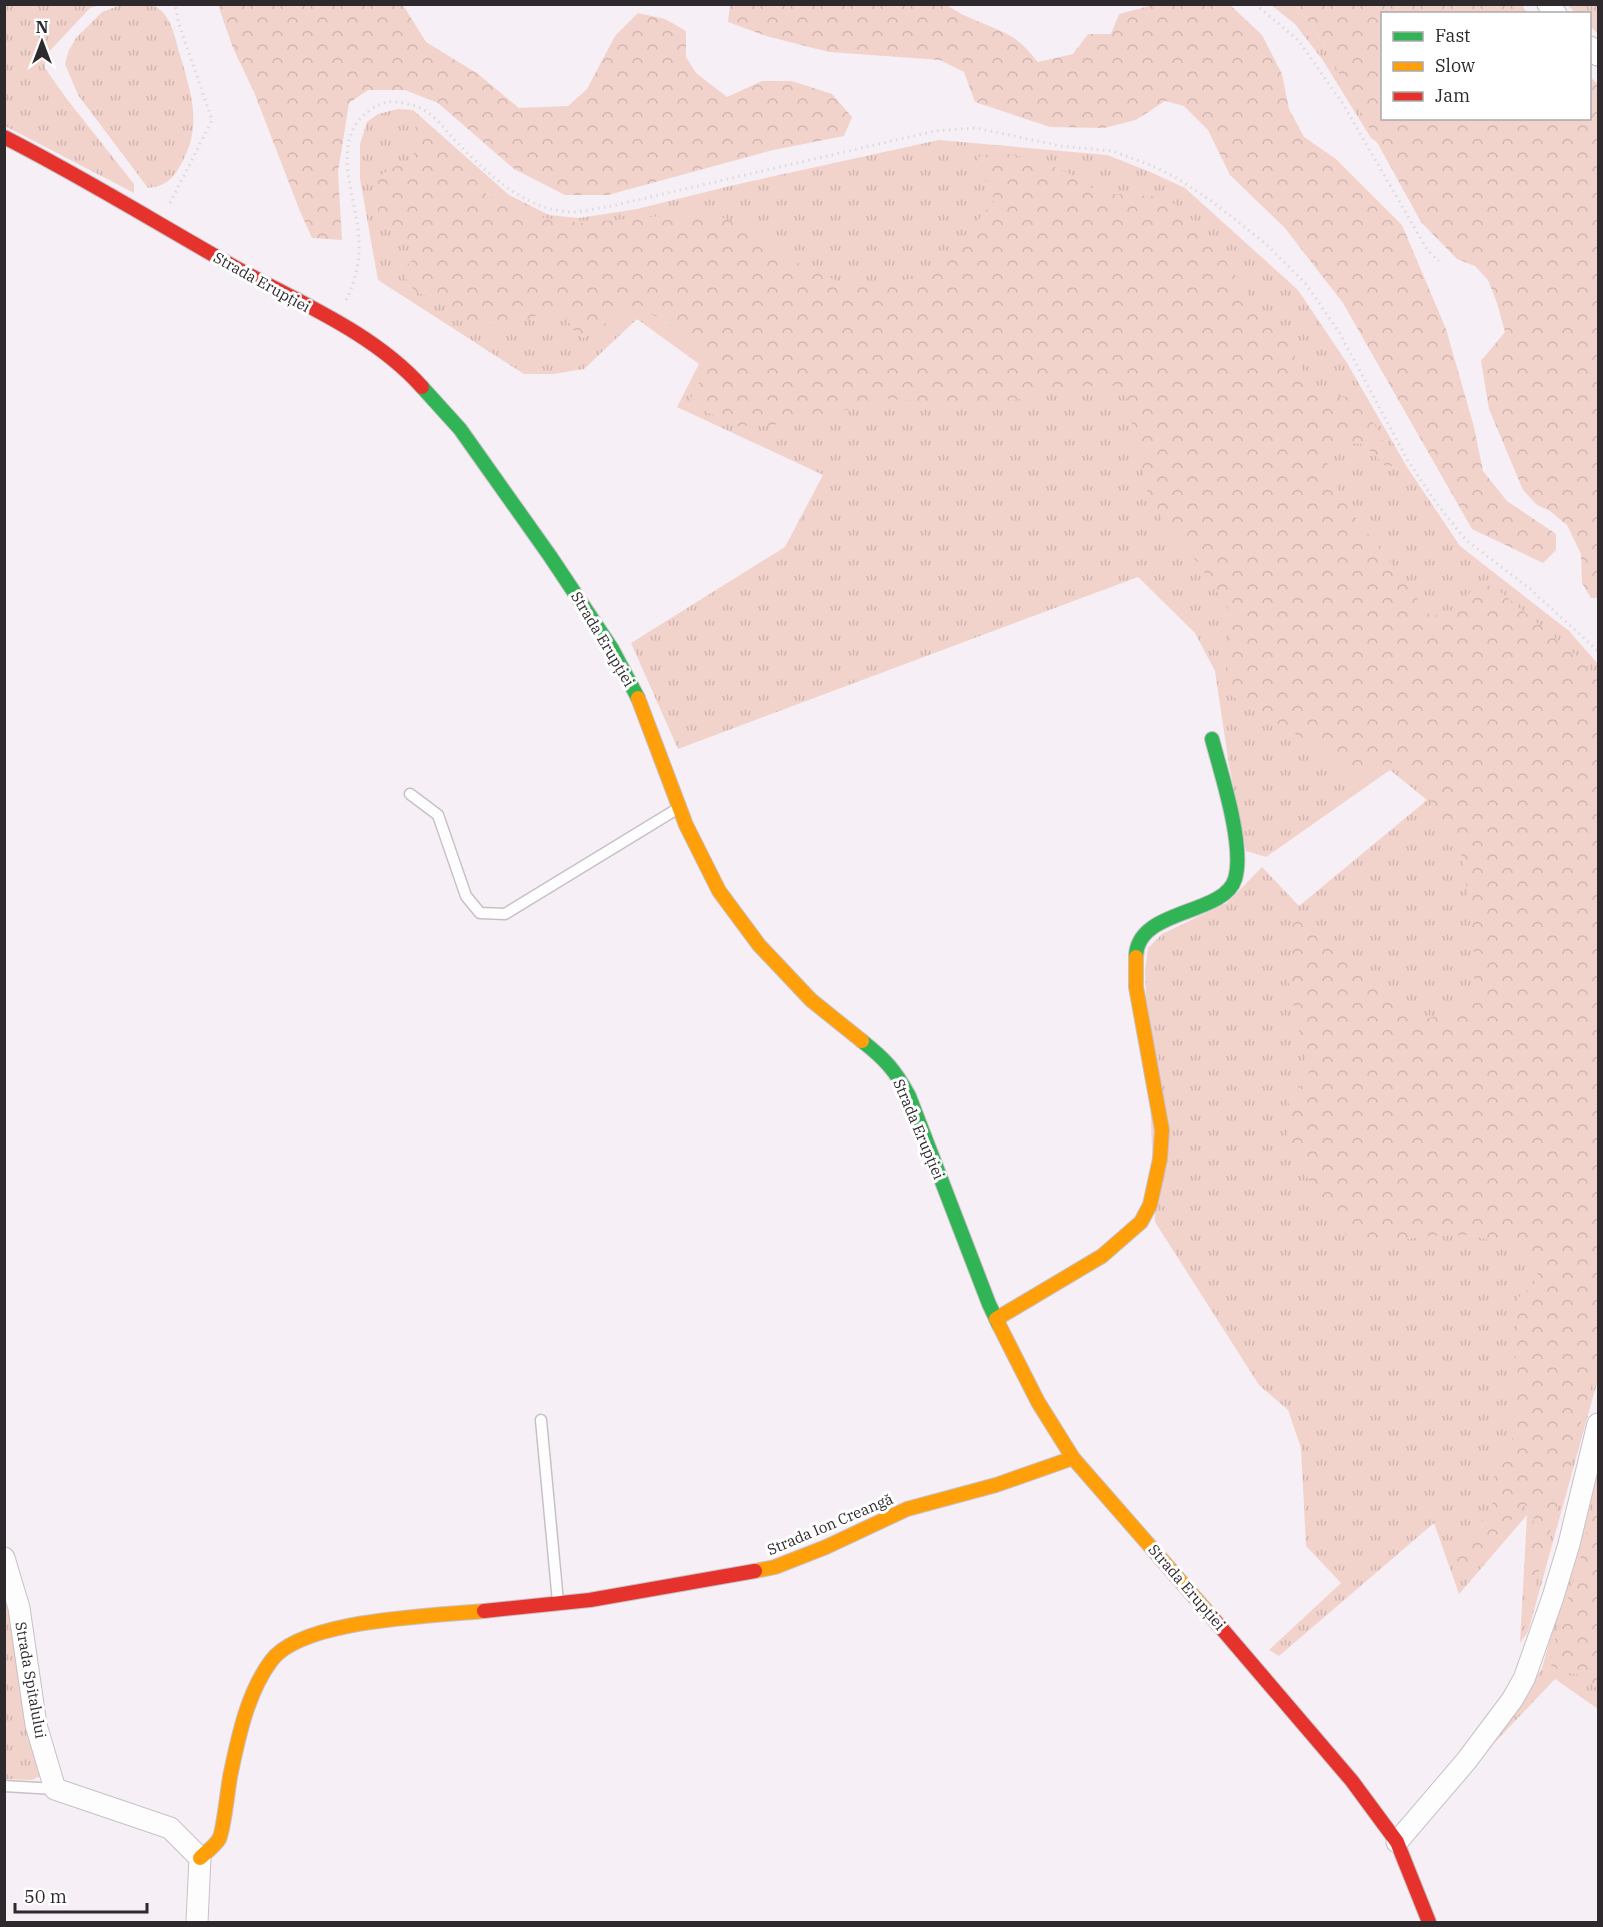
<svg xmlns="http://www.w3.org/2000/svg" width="1603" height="1927" font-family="'IBM Plex Serif',serif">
  <defs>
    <pattern id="grass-tufts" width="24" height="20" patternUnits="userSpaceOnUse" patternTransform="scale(1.5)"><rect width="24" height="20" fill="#f2d3cc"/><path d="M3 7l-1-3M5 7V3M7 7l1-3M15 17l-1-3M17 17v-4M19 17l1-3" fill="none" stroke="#d0b5b0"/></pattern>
    <pattern id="forest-crowns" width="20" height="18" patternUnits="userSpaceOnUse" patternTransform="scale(1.5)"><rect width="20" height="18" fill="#f2d3cc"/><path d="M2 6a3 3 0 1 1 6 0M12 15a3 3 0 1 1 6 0" fill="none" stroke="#d0b5b0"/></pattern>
  </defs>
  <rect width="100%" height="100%" fill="#f6eff5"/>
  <!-- grass -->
  <path fill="url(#grass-tufts)" d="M4,5H100L90,8L45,56V68L66,98L134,184V193L5,126Z
    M142,5C146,5 152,5 156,7C172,16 175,39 180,55C192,96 203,127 180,166C172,180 165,186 148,188L78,95L65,64L69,50L76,38L102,12L118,6Z
    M1271,5H1296L1318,35L1378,143L1371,138L1322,59L1295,24Z
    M1567,5H1598V34L1590,26V14L1576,13Z
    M398,109L413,110L509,195L549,215L579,218L637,209L734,185L939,140L1107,155L1148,171L1185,188L1298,290L1347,363L1407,467L1460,546L1569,631L1598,664V1379L1528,1632L1520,1643L1527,1515L1459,1594L1434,1523L1279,1656L1269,1650L1341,1583L1306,1546L1301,1448L1288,1410L1259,1385L1155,1222L1145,971L1148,948L1162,934L1227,903L1262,867L1299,906L1427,800L1390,770L1266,857L1246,851L1229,765L1215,671L1195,633L1138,577L678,749L631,643L785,547L823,475L677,407L699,364L637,319L584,369L553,374H524L378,280L360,179V144L367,122L378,114Z
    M1598,1467V1709L1555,1679L1481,1757L1518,1707L1542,1668Z
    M4,1573L41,1769L40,1776L32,1780L5,1779Z"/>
  <!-- forest -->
  <path fill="url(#forest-crowns)" d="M1229,4L1262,35L1282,74L1289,109L1304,137L1336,159L1402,225L1446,329L1474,427L1483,471L1507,501L1556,534V550L1543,563L1472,529L1343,303L1284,227L1230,175L1208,130L1184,106L1165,101L1136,120L1104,128L1050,127L975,102L964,72L940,60L829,52L766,36L728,22L730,5H947C967,20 993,25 1014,38C1023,44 1031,54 1038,62L1073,54L1088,34H1111L1119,14L1153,5Z
    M218,5H403L426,42L478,74L519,108L568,106L587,89L615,36L638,13L665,19L686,31V57L696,73L727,97L762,81H792L832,94L852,117L844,136L773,150L608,195H565L514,169L438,103L405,90H368L349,103L338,172L342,240L312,238L299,209L254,92L233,48Z
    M1296,5H1522L1527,13L1382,14V118H1590V77L1598,84V598H1591L1582,583L1581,554L1567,525L1550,511L1537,505L1523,490L1489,409L1481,361L1505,332L1497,303L1488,280L1475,266L1457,259L1421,222L1318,35Z
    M420,124L454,153L487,195L525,215L581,223L707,212L755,230L791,260L851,287L909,279L945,260L994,201L992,186L982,178L973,166L980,156L999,152L1043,162L1079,178L1098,193L1166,197L1194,221L1222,256L1260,311L1279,327L1313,389L1336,396L1354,398L1377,428L1393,461L1390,471L1364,444L1338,443L1326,460L1340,497L1430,615L1453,616L1478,581L1498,590L1584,662L1598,682V1363L1527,1613L1534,1516L1531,1505L1524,1506L1472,1564L1460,1567L1455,1556L1463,1539L1481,1522L1493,1503L1495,1458L1512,1443L1518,1298L1537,1281L1538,1266L1527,1251L1471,1235L1426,1236L1386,1243L1350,1239L1323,1208L1288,1139L1289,1098L1302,1085L1310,1080L1289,984L1293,921L1312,920L1415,1023L1455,1009L1474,988V954L1467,890L1459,841L1432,810L1430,797L1394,763L1377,765L1359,778H1349L1327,752L1254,710L1229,694L1224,674L1232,652L1227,605L1183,542L1168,531L1147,490L1133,431L1129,400L1114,386H1082L995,404L924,402L880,398L869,404L811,419L766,426H734L697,407L690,400L709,363C691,343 659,305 628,312C615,315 595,331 583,338L571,328L566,314L543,313L525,320L498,326L473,324L456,320L453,308L446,298C421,297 412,294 402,270L418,255L403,234L378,221V176L414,157L413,129Z
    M1598,1488V1689L1580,1675L1562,1672L1551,1665V1652L1580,1560Z"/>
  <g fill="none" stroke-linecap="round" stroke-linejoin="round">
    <!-- lane casing -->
    <g stroke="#c7c1c6" stroke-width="13">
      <path id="lane" d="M410,794L438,815L466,896L480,913L505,914L677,809
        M541,1420L558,1602
        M4,1786L55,1789"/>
    </g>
    <!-- street casing -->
    <g stroke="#c7c1c6" stroke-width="23">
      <path id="street" d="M1548,4L1556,14
        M1590,47L1598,55
        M4,1558L19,1608L36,1725L55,1789L170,1828L200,1858L197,1922
        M1397,1842L1467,1760L1512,1700L1524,1679L1553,1597L1569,1544L1598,1424"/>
    </g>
    <!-- fast casing -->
    <g stroke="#c7c1c6" stroke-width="16">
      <path id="fast" d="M422,387L460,429L550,556L612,649L638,698
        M1136,957C1136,908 1224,916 1235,879C1245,846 1221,773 1212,739
        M862,1041C885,1059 895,1070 909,1096L989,1304L999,1325"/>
    </g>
    <!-- slow casing -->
    <g stroke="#c7c1c6" stroke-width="16">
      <path id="slow" d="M638,698L686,825L719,891L759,945L811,1000L862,1041
        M996,1319L1102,1256L1141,1222L1150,1205L1160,1159L1162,1130L1136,987V957
        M999,1325L1038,1402L1073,1458L1211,1616
        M755,1571L775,1567L826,1547L907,1509L996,1485L1073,1458
        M200,1858C206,1852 215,1846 219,1839C224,1831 228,1784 231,1772C239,1734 248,1692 271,1661C301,1619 433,1616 484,1611"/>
    </g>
    <!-- jam casing -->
    <g stroke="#c7c1c6" stroke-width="16">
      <path id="jam" d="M4,137C81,176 155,222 231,265C295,301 372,331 422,387
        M484,1611L590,1600L755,1571
        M1211,1616L1352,1781L1397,1842L1429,1922"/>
    </g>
    <!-- path -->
    <path stroke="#dcdadc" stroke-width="3" stroke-dasharray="1.5 4.5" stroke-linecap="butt" d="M1255,4L1298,40L1343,104L1428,251L1439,261
      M170,203L212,120L179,24L175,4
      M346,300C355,282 360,263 359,243C359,201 326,141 370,110C383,101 392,100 408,104C427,107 439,122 451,136C481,168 524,211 571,212C583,212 596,208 607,207L935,131L976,128L1061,146L1112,151L1148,164L1175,177L1213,202L1266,244L1305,283L1339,332L1408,461L1437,504L1466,540L1529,588L1598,651"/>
    <!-- lane -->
    <use href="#lane" stroke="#fefdfe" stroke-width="10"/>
    <!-- street -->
    <use href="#street" stroke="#fefdfe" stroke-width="21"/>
    <!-- fast -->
    <use href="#fast" stroke="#30b455" stroke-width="14"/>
    <!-- slow -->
    <use href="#slow" stroke="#ff9f0a" stroke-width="14"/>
    <!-- jam -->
    <use href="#jam" stroke="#e5322d" stroke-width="14"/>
  </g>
  <g text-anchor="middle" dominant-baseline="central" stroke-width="6" stroke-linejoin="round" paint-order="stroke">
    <!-- street labels -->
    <g font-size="15" fill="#2e292d" stroke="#fff">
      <text transform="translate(262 282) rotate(29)">Strada Erupției</text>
      <text transform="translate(603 639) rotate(59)">Strada Erupției</text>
      <text transform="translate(919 1129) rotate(67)">Strada Erupției</text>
      <text transform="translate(830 1524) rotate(-23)">Strada Ion Creangă</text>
      <text transform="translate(1187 1587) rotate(49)">Strada Erupției</text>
      <text transform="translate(31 1680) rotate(80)">Strada Spitalului</text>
    </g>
  </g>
  <!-- border -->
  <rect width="1603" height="1927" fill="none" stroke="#2e292d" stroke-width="12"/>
  <!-- legend -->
  <rect x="1381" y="12" width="210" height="108" fill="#ffffff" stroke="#aba9ab" stroke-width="1.5"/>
  <rect x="1393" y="32" width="30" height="9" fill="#30b455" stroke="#aba9ab" stroke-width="1.5"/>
  <text x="1435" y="42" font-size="18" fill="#2e292d">Fast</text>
  <rect x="1393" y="62" width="30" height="9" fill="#ff9f0a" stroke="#aba9ab" stroke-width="1.5"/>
  <text x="1435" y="72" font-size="18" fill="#2e292d">Slow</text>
  <rect x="1393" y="92" width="30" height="9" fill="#e5322d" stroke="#aba9ab" stroke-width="1.5"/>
  <text x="1435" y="102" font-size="18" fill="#2e292d">Jam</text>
  <!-- north arrow -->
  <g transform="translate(42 42)" stroke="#ffffff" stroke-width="4.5" paint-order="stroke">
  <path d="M0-4.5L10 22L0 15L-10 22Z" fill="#2e292d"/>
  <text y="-9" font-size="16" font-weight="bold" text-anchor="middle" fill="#2e292d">N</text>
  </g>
  <!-- scale -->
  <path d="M15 1903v9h132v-9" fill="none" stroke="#2e292d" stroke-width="3"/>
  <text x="24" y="1903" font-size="18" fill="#2e292d" stroke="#ffffff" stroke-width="4.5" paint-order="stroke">50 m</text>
</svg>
